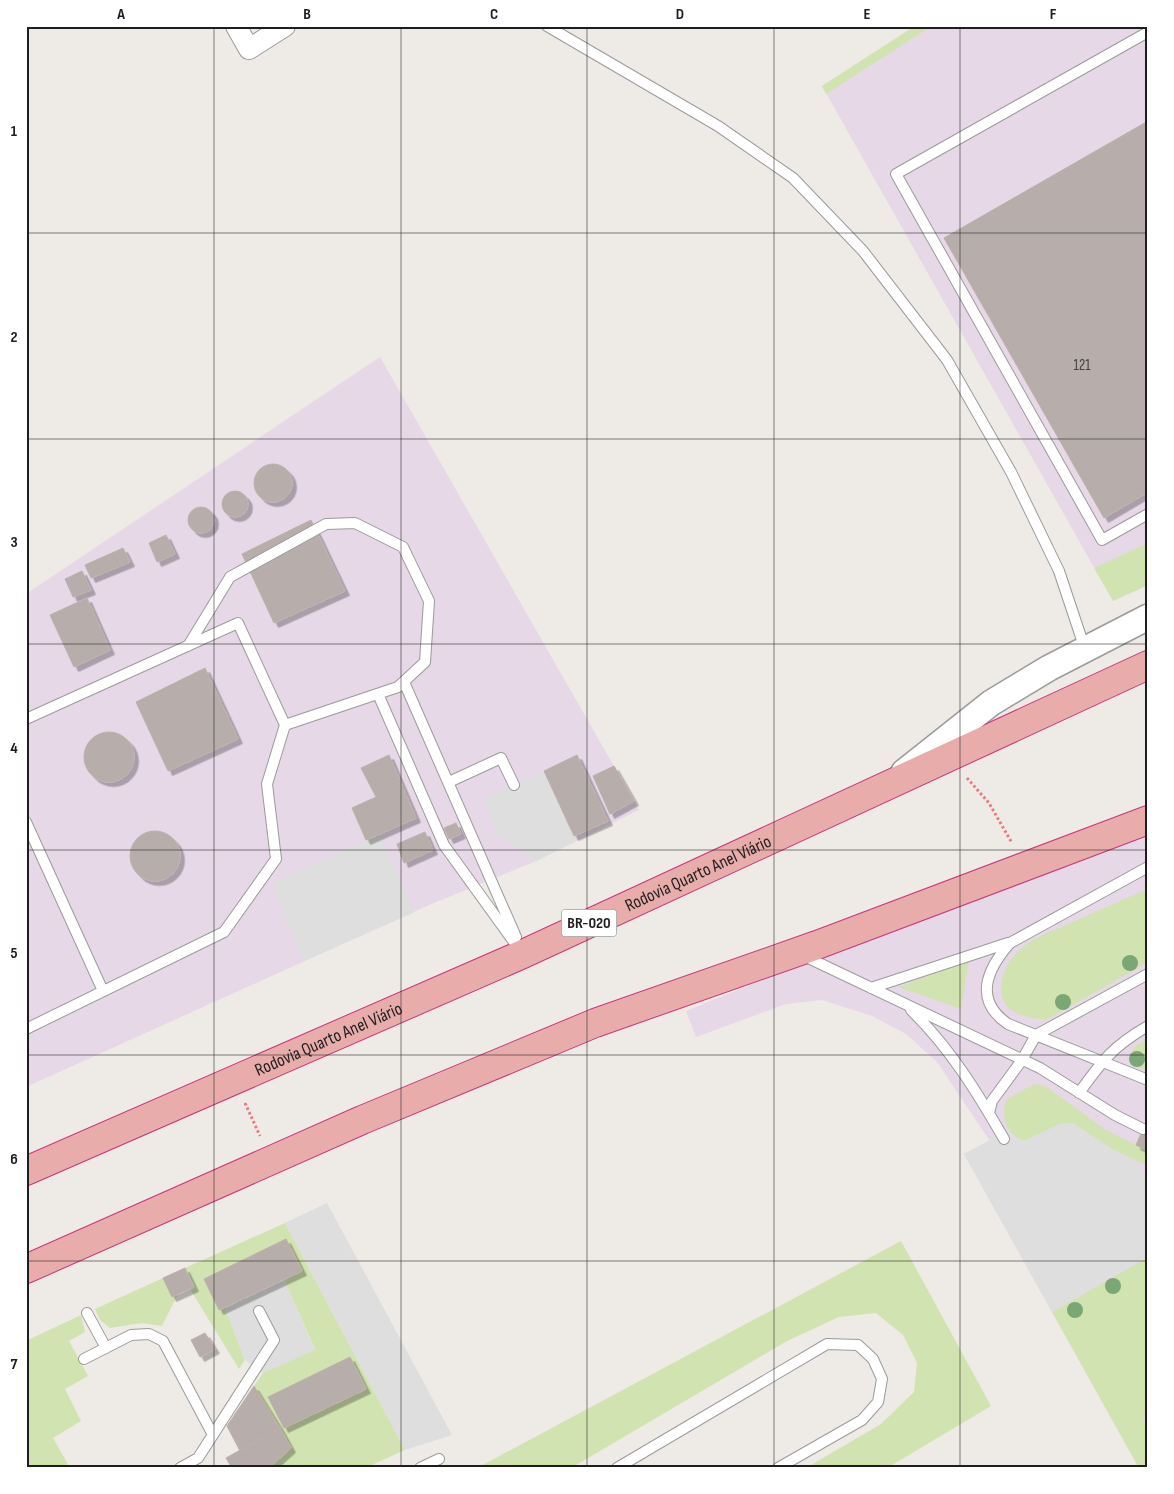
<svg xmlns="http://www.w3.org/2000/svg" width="1174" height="1494" font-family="'Sofia Sans Condensed',sans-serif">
  <defs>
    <filter id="shadow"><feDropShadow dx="4.5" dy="4.5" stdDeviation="0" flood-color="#0004"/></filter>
  </defs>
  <rect width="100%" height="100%" fill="#eeeae5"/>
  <!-- industrial -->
  <path fill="#e6d8e6" d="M915,26H1148V585L1113,601L822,86Z
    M380,357L639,810L536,861L422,908L26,1087V594Z
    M1148,823V1468H1139L964,1154L990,1141L937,1062L906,1034L872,1016L822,1000L786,1004L696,1037L686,1011Z"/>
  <!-- grass -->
  <path fill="#d1e3b0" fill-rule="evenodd" d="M915,26H932L826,94L822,86Z
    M1148,543V585L1113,601L1094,568Z
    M1148,889V962L1046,1020C1030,1018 1006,1015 1002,996C999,978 1007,961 1021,949C1032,938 1050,932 1064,926C1092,913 1120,901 1148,889Z
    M969,961L961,1009L898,987Z
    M1148,1039V1071L1135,1066L1130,1058L1135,1046Z
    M1034,1084L1045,1086L1106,1130L1148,1151V1166L1112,1149L1073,1123H1062L1024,1141C1006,1135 1001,1117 1006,1100Z
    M285,1223L405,1450L365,1468H269L291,1448L254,1386L263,1373L315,1349L284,1280L302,1270L286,1239L204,1279L219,1310L225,1308L245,1360L239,1369L190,1289L194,1286L185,1268ZM350,1357L366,1388L284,1428L268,1397Z
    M901,1241L991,1406L887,1468H806L881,1424L914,1392L917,1363L903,1335L876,1313L839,1317L787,1341L571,1468H477Z
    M1148,1257V1402L1144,1420L1148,1431V1468H1139L1052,1312Z
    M163,1278L172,1297L178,1294L162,1326L142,1323L110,1328L100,1320L95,1309Z
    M81,1315L85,1332L69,1341L88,1376L65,1389L81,1421L53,1438L70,1468H26V1341Z"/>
  <!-- parking -->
  <path fill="#dedede" d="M544,771L576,841L536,861L496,833L484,799Z
    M379,834L415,912L304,961L272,884Z
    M1062,1123H1073L1112,1149L1135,1161L1148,1180V1257L1052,1312L964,1154L1009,1130L1015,1138L1024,1141Z
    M327,1203L452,1435L405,1450L285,1223Z
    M284,1280L315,1350L263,1373L245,1360L225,1308Z"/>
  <!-- building -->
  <path fill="#b7aeab" stroke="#beafa9" filter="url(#shadow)" d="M1148,121V492L1104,518L944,238Z
    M254 483a19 19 0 1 1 38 0a19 19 0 1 1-38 0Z
    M222 504a13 13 0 1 1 26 0a13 13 0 1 1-26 0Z
    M188 520a13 13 0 1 1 26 0a13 13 0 1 1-26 0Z
    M311,520L345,591L274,623L242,554Z
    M166,535L175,554L157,562L149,543Z
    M123,548L130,562L91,578L85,565Z
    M82,571L91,590L73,597L65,579Z
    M87,598L110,650L74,667L50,615Z
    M205,668L238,739L168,771L136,702Z
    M84 757a25 25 0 1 1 50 0a25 25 0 1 1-50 0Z
    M389,755L416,818L366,840L352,808L376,797L361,768Z
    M577,755L608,821L574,836L544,771Z
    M614,766L634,801L610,814L593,776Z
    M456,823L461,834L449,839L444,828Z
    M130 856a25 25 0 1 1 50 0a25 25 0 1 1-50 0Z
    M425,832L433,850L404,863L397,844Z
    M1148,1118V1151L1136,1145Z
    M286,1239L302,1271L219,1310L204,1279Z
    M185,1268L194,1287L172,1297L163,1278Z
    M205,1333L215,1349L200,1357L191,1340Z
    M350,1357L366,1389L284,1428L268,1397Z
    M254,1386L280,1428L240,1451L227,1426Z
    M280,1428L291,1448L269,1468H232L226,1458Z"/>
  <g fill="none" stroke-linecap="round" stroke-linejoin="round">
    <!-- service casing -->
    <g stroke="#9b9b9b" stroke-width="12">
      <path id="service" d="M547,26L718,126L793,178L863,251L947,360L1011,472L1059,571L1085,649
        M1148,32L896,174L1102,540L1148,514
        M188,646L230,577L326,524L355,523L403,547L429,601L425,662L398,687L285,725
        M404,682L516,937
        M378,694L444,845L522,953
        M26,719L238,623L285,725L267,784L276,859L224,932L26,1029
        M449,782L501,758L514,785
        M26,822L103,991
        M1148,867L1010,943C987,969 973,1000 1008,1024L1148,1080
        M802,955L1040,1068L1115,1115L1143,1129
        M871,988L1008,943
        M911,1010C950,1048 977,1092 1004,1139
        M1079,1093C1102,1061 1113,1046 1148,1026
        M989,1113L992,1101L1022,1060L1036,1035L1148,974
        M87,1313L106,1348
        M84,1359L131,1335L149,1334L163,1341L213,1435
        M180,1468L198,1458L274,1340L259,1311
        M420,1468L439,1459
        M617,1468L827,1344L858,1345L873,1359L882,1379L878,1402L862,1420L778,1468"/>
    </g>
    <!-- minor casing -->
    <g stroke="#9b9b9b" stroke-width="22">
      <path id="minor" d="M236,26L249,49L285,26"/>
    </g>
    <!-- tertiary casing -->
    <g stroke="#9b9b9b" stroke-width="28">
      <path id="tertiary" d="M904,772L991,703L1049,668L1148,617"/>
    </g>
    <!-- trunk casing -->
    <g stroke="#c8367f" stroke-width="30">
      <g id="trunk">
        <path id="s1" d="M26,1171L523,954L1148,665"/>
        <path d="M26,1269L362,1120L595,1023L817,945L1148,820"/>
      </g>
    </g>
    <!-- path -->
    <path stroke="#eb797f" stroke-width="3" stroke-dasharray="2.5 2.5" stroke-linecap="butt" d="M967,778L989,803L1012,843
      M245,1103L260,1136"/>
    <!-- service -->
    <use href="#service" stroke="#fff" stroke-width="10"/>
    <!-- minor -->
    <use href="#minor" stroke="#fff" stroke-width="20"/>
    <!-- tertiary -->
    <use href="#tertiary" stroke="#fff" stroke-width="25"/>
    <!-- trunk -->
    <use href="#trunk" stroke="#e8adaa" stroke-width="28"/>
  </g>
  <!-- trees -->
  <g fill="#7ba774">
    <circle cx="1130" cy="963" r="8"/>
    <circle cx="1063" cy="1002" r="8"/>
    <circle cx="1137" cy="1059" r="8"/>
    <circle cx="1113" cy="1286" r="8"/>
    <circle cx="1075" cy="1310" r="8"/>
  </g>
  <!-- grid -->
  <path fill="none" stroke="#1e1e1e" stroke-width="1" stroke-opacity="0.55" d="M214,26V1468M401,26V1468M587,26V1468M774,26V1468M960,26V1468M26,233H1148M26,439H1148M26,644H1148M26,850H1148M26,1055H1148M26,1261H1148"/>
  <g text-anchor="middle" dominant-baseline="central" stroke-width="4" stroke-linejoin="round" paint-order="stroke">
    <!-- number labels -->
    <g font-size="15" fill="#444241">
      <text x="1082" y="365">121</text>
    </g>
    <!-- shield labels -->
    <rect fill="#fff" stroke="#626262" stroke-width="1" x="561.5" y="909.5" width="55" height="27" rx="4"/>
    <g font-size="16" font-weight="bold" fill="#1e1e1e">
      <text x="589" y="923">BR-020</text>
    </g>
    <!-- street labels -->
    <g font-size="18" fill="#1e1e1e" stroke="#fff">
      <text stroke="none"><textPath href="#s1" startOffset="735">Rodovia Quarto Anel Viário</textPath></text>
      <text stroke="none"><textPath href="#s1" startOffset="330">Rodovia Quarto Anel Viário</textPath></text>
    </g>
  </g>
  <!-- border -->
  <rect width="1174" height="1494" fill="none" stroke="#ffffff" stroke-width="55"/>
  <rect x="28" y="28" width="1118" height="1438" fill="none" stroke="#1e1e1e" stroke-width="2"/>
  <g font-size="16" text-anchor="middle" font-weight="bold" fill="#1e1e1e">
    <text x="121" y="19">A</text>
    <text x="307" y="19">B</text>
    <text x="494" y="19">C</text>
    <text x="680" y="19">D</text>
    <text x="867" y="19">E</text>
    <text x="1053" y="19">F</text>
    <text x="14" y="136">1</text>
    <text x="14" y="342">2</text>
    <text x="14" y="547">3</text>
    <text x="14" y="753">4</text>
    <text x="14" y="958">5</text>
    <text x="14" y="1164">6</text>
    <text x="14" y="1369">7</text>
  </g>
</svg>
